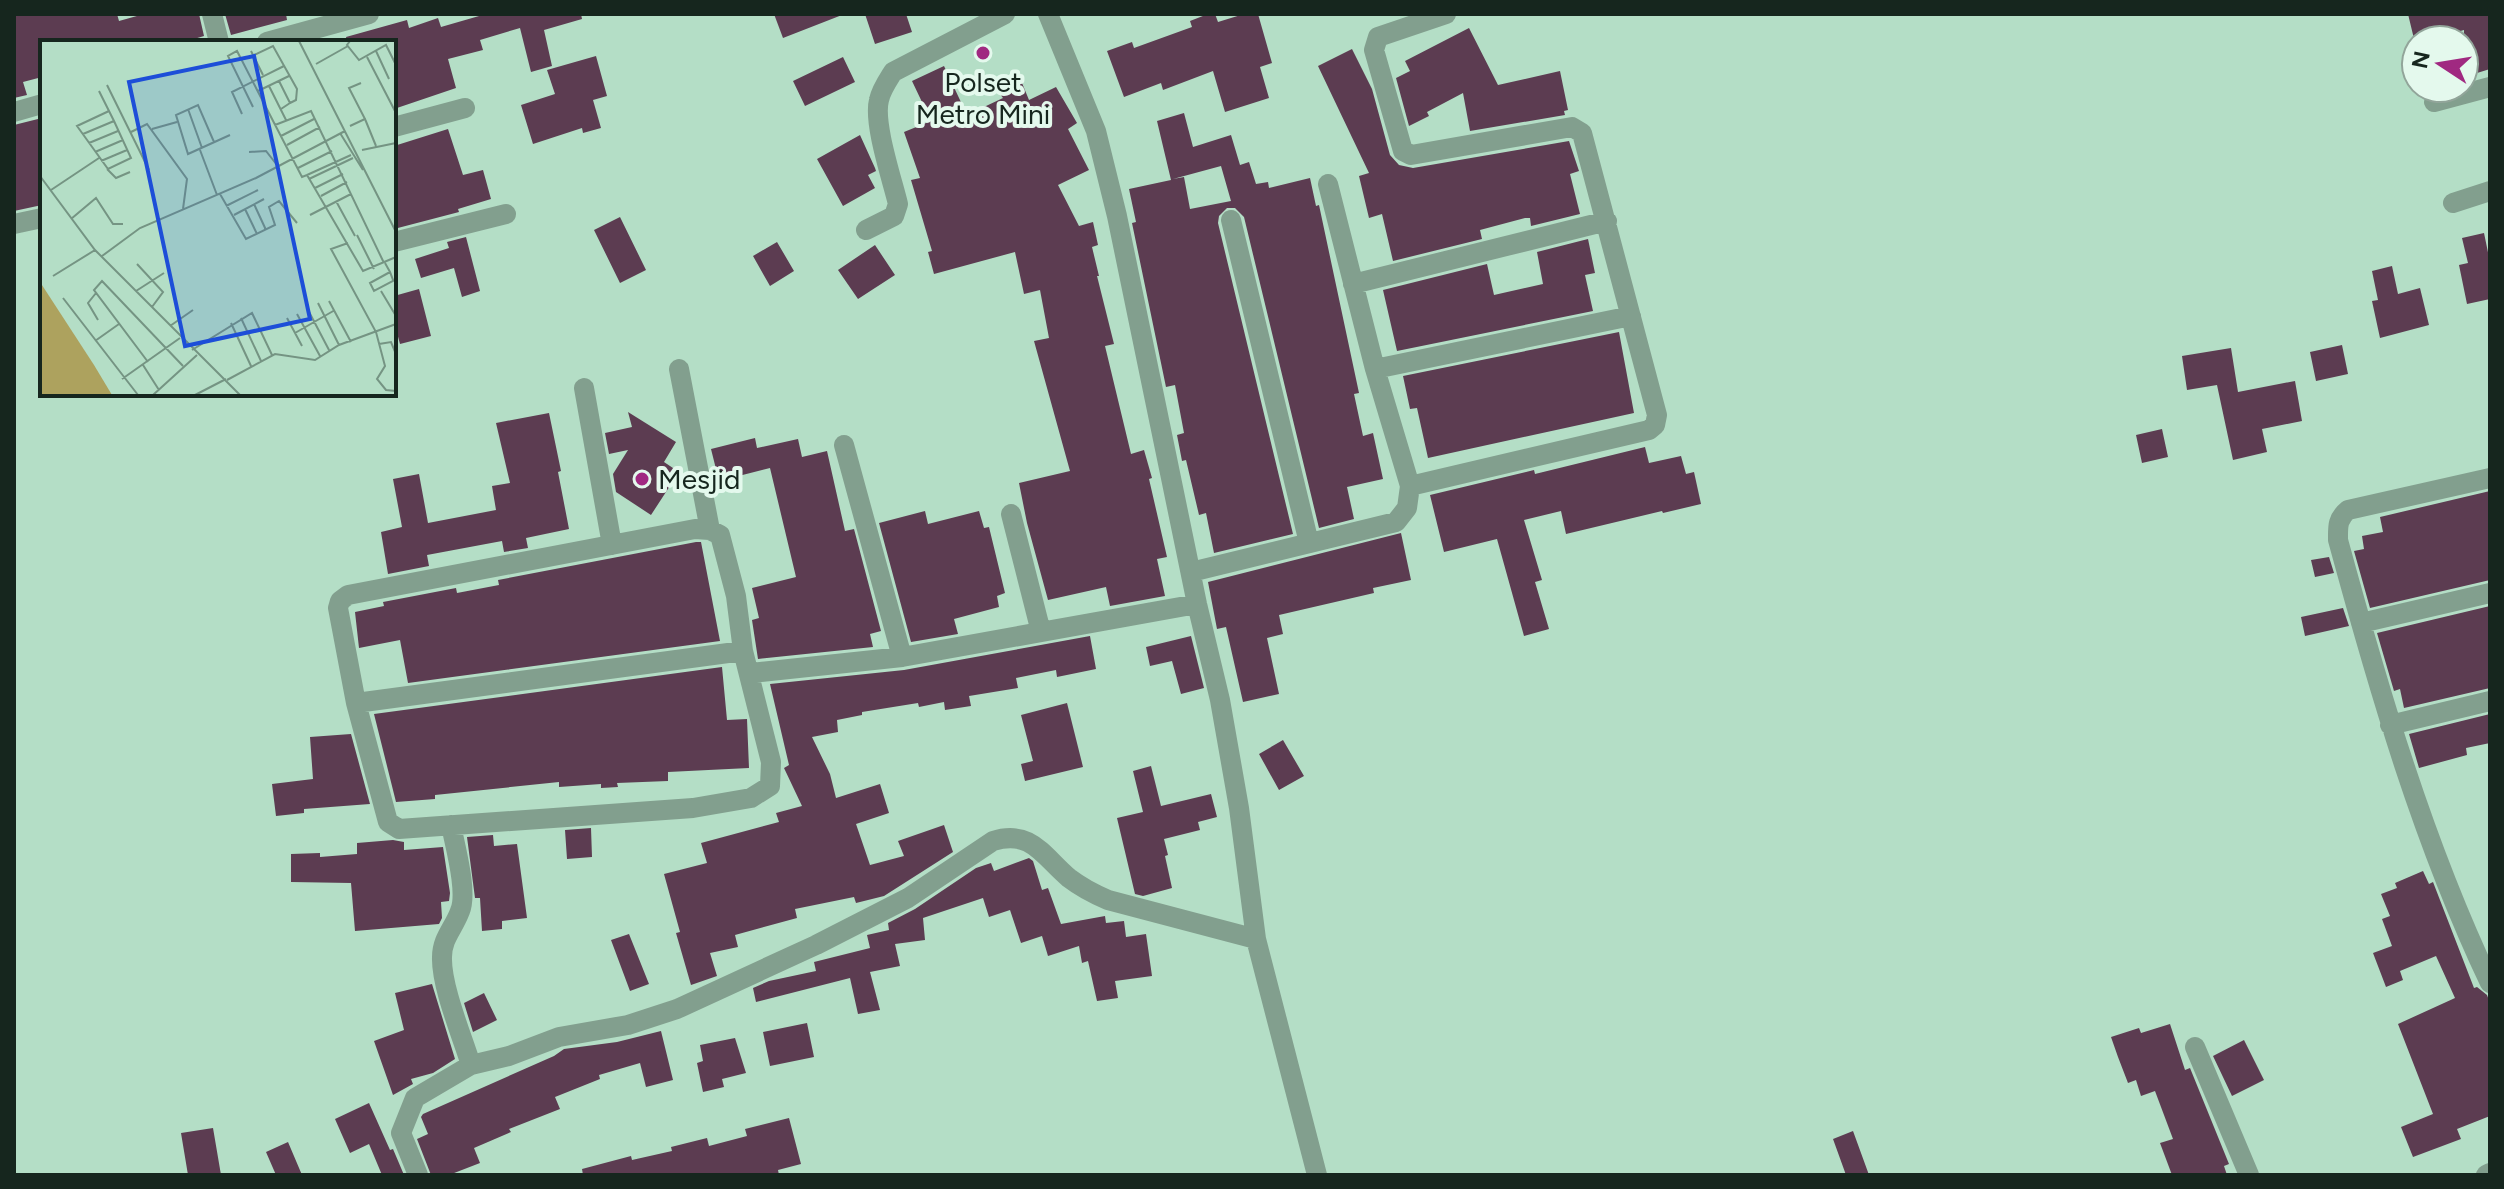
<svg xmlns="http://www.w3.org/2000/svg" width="2504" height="1189" font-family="Figtree,sans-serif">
  <rect width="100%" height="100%" fill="#b4dec6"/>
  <!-- building -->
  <path fill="#5c3c51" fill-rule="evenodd" d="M14,14H117L119,21L144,14H199L204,36L184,42H42V77L23,82L27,95L14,98Z
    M225,14H286L287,20L231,35Z
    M486,14H581L582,19L544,30L552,66L531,72L520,28L480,40L483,50L448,59L456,88L394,109V42H347L346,37L407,20L409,28L438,18L441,27Z
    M774,14H842V15L783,38Z
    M865,14H906L912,32L875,44Z
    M1208,14H1215L1218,22L1244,14H1258L1272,63L1260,67L1269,98L1225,112L1213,71L1163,90L1161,83L1124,97L1107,51L1132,42L1134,48L1192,27L1190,21Z
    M2408,14H2490V69L2464,77V30L2428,40H2416L2415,43Z
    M1469,28L1498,85L1560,71L1568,110L1564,111L1565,115L1470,131L1463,93L1427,112L1429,116L1409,126L1396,78L1410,71L1405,61Z
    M1352,49L1372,89L1390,155L1399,165L1413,168L1569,141L1579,171L1570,174L1580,214L1531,226L1530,218H1525L1480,230L1482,239L1393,261L1382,214L1369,218L1359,176L1369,173L1318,66Z
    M596,56L607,96L593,100L601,128L583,133L582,128L533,144L521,105L555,94L547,70Z
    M843,57L855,82L805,106L793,81Z
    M944,66L967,115L1003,98L1000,94L1022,83L1029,100L1056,87L1077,123L1068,129L1089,170L1058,185L1079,226L1093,222L1098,245L1092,247L1099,276H1097L1114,344L1105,346L1131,454L1144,450L1152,478L1149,479L1167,557L1157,559L1165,596L1110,606L1106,587L1048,600L1027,523L1019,483L1070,471L1034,341L1049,338L1040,290L1024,294L1015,252L934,274L928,252L932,251L911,180L920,178L904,132L931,121L912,81Z
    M1184,113L1193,147L1231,135L1240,165L1249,162L1256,184L1268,182L1269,188L1310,178L1316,206L1319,205L1359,393L1354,394L1363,436L1373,433L1383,479L1347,487L1354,519L1319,528L1244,217L1235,208H1227L1219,216L1218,223L1293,534L1214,553L1206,513L1199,515L1186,460L1182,461L1177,435L1184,433L1175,385L1166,387L1132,223L1136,222L1129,189L1171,180L1157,121ZM1221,166L1231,201L1190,209L1184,177L1173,179Z
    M42,118V205L14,211V125Z
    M448,129L463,175L483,170L491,199L458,209L459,212L394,229V146Z
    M860,135L875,168L876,171L868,175L875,188L843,206L817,159Z
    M620,217L646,270L620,283L594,230Z
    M2484,233L2490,262V299L2467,304L2459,265L2468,263L2462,238Z
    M466,237L480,291L462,297L454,268L421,278L415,259L449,248L447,242Z
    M1588,239L1595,273L1585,275L1593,311L1397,351L1383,290L1487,264L1494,295L1543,284L1537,252Z
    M777,242L794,271L770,286L753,256Z
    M875,245L895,275L858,299L838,270Z
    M2392,266L2398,294L2420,288L2429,325L2380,338L2372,301L2378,300L2372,271Z
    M419,289L431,336L400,344L394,322V296Z
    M1619,332L1634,413L1428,458L1417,408L1410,409L1403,376Z
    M2342,345L2348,374L2316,381L2310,352Z
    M2231,348L2238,392L2295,381L2302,421L2262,429L2267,452L2233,460L2217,385L2187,390L2182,356Z
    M628,412L676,442L664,462L679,472L651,515L616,492L613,474L628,450L609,454L605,433L632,427Z
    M549,413L561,471L558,472L569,529L526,538L528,548L504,552L502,541L427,555L429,566L388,574L381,532L402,527L393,479L419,474L428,523L496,510L492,486L510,483L496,423Z
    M2162,429L2168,457L2142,463L2136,435Z
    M755,438L757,448L798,439L802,457L827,451L845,531L854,529L881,631L870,634L873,647L758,659L752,620L759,618L752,588L796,577L770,468L719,481L711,449Z
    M1645,447L1649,463L1681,456L1686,474L1694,472L1701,504L1663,513L1662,511L1566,534L1561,511L1524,520L1542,580L1535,582L1549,629L1524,636L1497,539L1444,552L1430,495L1534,470L1535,474Z
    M2490,491V580L2370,608L2354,551L2364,549L2362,536L2383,532L2380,517Z
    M925,511L928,524L979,511L984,528L989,527L1005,593L997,596L999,607L954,619L958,634L911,642L879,523Z
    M1401,533L1411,580L1373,588L1374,593L1279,615L1283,634L1267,638L1279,694L1243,702L1226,627L1217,629L1208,582Z
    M696,542H701L720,641L408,683L400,640L359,648L355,612L384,606L383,602L456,588L457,593L499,585L498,580Z
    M2329,557L2334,573L2315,577L2311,560Z
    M2490,606V688L2404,708L2400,689L2394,691L2377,633Z
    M2343,608L2349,626L2305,636L2301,617Z
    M1090,636L1096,669L1057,677L1056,670L1016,678L1018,688L969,696L971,706L945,710L944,702L919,707L918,703L862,712V715L837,720L838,732L812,737L830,774L836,798L880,784L889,813L856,824L870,865L904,856L898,841L944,825L953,852L884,896L856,903L854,897L795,909L797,918L735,935L738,947L710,953L717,976L691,985L676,933L680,932L664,874L707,863L701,843L779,822L776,813L802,806L784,768L789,765L770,684L904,670Z
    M1191,636L1204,688L1181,694L1172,661L1150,666L1146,647Z
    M722,667L727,720L747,719L749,768L668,772V781L617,783L618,787L601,788V784L559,787V782L435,795V799L396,802L374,714Z
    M1067,703L1083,767L1025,781L1021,764L1033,761L1021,715Z
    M2490,714V743L2466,748L2467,755L2419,768L2409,734Z
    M351,734L370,804L304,809V813L276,816L272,784L313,779L310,737Z
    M1283,740L1304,776L1279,790L1259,754Z
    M1151,766L1161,806L1211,794L1217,817L1198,822L1200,830L1164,839L1168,855L1165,856L1172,888L1143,896L1135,894L1117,818L1143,812L1133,771Z
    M591,828L592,857L567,859L565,830Z
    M493,835L494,846L517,844L527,918L502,921V929L482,931L480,898H475L467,837Z
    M393,840L404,842V850L443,847L450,893L449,901L441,902L442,918L439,924L355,931L351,883L291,882V854L320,853V857L357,854V843Z
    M1029,858L1033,861L1042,890L1048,888L1061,924L1105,916L1106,923L1124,921L1126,937L1146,934L1152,976L1115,981L1118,998L1097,1001L1088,961L1082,963L1079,946L1048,956L1042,936L1021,943L1010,910L989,917L983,898L923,918L925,940L895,944L900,966L870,972L880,1010L858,1014L850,978L756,1002L753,988L769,981L816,971L814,962L870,948L867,935L889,930L888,923L915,909L976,868L991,863L994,871Z
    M2423,871L2429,884L2433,882L2474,988L2477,987L2487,995L2490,1003V1116L2457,1129L2461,1139L2413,1157L2401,1127L2433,1114L2398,1024L2455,998L2436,956L2400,971L2403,980L2386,987L2373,953L2392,946L2382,919L2390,916L2381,894L2397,888L2395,883Z
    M629,934L649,984L630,991L611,940Z
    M432,984L455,1059L433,1073L411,1079L413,1084L393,1095L374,1041L404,1030L395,993Z
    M484,993L497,1020L473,1032L464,1003Z
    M807,1023L814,1057L770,1066L763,1032Z
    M2170,1024L2185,1070L2190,1068L2229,1164L2224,1166L2227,1175H2172L2160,1143L2173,1139L2155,1091L2141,1096L2136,1080L2128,1083L2118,1057L2111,1037L2139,1028L2141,1033Z
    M661,1031L673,1080L646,1087L640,1063L599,1075L600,1079L555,1097L560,1109L509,1129L511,1132L474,1148L480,1163L449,1175H431L417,1139L428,1134L421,1117L423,1114L554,1056L564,1049L617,1042Z
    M735,1038L746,1073L722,1079L724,1087L703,1092L697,1063L703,1061L700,1045Z
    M2244,1040L2264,1080L2232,1096L2213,1056Z
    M369,1103L390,1150L393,1149L404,1175H382L369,1144L350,1153L335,1119Z
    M789,1118L801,1164L778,1170L779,1175H583L582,1169L631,1156L632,1160L672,1151L671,1147L707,1138L709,1146L747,1136L745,1129Z
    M213,1128L221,1175H188L181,1133Z
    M1853,1131L1869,1175H1846L1833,1139Z
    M288,1142L302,1175H276L266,1152Z"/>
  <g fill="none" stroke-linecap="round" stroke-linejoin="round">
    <!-- minor -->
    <path stroke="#829f8e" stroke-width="20" d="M212,14L219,42
      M1048,14L1096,131L1117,216L1197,604L1220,700L1239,808L1256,939L1317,1175
      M267,42L369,14
      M2434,102L2490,87
      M14,112L42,104
      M394,127L465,108
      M2453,203L2490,191
      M1231,220L1309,543
      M14,224L42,218
      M866,230L894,216L898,204C892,179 873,123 879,100C881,90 888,80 893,72L1005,14
      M394,242L506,214
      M1353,284L1607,221
      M679,369L710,530
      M1375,369L1631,316
      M584,388L612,545
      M844,445L902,657
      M2490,478L2348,510C2337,519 2338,527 2338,540C2379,691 2423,842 2490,983
      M1410,486L1649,430L1655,425L1657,415L1582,133L1572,127L1411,155L1403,151L1374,50L1378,37L1446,14
      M1011,514L1041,632
      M695,529L710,530L720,535L736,596L743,651L771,762L770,786L751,798L693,808L399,829L388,822L356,703L338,608L340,601L348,595Z
      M1191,572L1396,522L1407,508L1410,486L1375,369L1328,184
      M2361,623L2490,593
      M751,673L902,657L1197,604
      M356,703L743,651
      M2390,725L2490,701
      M451,825C455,846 468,892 460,911C454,928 442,938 442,957C441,986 462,1036 471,1065
      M2195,1047L2249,1175
      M418,1175L401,1133L415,1098L471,1065L509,1056L559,1037L628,1025L677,1009L816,945L908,898L993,841C1031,829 1043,856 1069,878C1082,888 1094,894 1108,900L1256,939
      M2486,1175L2490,1173"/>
  </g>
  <!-- markers -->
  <g fill="#a02981" stroke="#e4f9ed" stroke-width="3">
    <circle cx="983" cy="53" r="8"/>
    <circle cx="642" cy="479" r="8"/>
  </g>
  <g text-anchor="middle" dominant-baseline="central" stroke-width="8" stroke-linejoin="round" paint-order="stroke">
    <!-- poi labels -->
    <g font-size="28" fill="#16261e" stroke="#e4f9ed">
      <text x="983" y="82">Polset<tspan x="983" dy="32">Metro Mini</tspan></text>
      <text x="658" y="479" text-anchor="start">Mesjid</text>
    </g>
  </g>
  <!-- overview -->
  <g transform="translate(40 40)">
    <rect width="356" height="356" fill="#b4dec6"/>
    <path d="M0,242L54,325L72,355H0Z" fill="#ada25e"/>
    <path fill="none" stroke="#759483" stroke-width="2" d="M259,1L356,192M310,1L307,5L319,20L346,5L356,25M211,11L223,35M336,11L349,39M214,15L233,6L257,49L256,60L250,63M327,17L356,73M276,24L308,6M239,41L250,63L241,69M67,45L109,130M229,46L246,80M59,51L74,81L91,118L68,129L37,86L69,71M218,51L249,36M213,67L188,16L197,11L262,137L267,135L323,231L356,217M148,69L162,108M202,74L192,52L244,26M325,79L336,106M235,85L271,71L344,223M310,86L325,79L309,48L321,43M112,89L137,82M91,92L107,84L147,139L143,169M300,93L323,130M43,94L74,81M241,96L274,79M174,102L158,65L136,75L148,114L190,95M49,103L78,91M247,105L280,87M160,110L177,155M322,110L356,103M55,112L83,100M209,112L226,111L237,125M61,121L87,110M258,128L292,111M67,129L76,138L90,132M267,135L311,115M0,136L55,210L200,355M269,139L313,118M275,148L303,134M11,150L59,118M180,154L206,199L235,185L229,167L239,161L257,183M281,156L307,142M296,161L315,196M214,164L226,190M186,166L218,150M205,169L217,194M194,175L224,159M270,175L311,154M31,179L56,158L73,184H83M317,195L334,229M308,203L291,209L336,292L345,326L337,339L346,350L356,351M62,216L100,188L216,138L305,91M345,223L350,232L353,240V241L334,251L330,243L350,232M97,224L123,252L112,267M13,236L55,210M96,251L124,233M341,251L356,276M56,253L48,263L58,280M23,258L98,355M289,261L311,302M278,263L299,305M267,268L289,310M257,274L280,316M201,278L221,321M247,278L262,306M191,283L211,326M130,286L153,270M255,293L295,270M55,301L79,284M339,304L351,302L356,314M152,310L212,273L232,315M108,322L54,250L62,241L143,326M103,325L119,350M82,339L140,298M187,340L235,314L275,320L299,305L356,284M113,355L157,315M155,355L186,339"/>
    <path fill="#1d4ed8" fill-opacity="0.15" stroke="#1d4ed8" stroke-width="4" d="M214,16L270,279L145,306L89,42Z"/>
    <rect width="356" height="356" fill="none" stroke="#16261e" stroke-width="4"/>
  </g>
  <!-- border -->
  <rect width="2504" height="1189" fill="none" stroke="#16261e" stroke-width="32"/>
  <!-- north arrow -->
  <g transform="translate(2440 64) rotate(282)"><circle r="38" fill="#e4f9ed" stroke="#92a59a" stroke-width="2"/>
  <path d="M0-6L14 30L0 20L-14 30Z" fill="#a02981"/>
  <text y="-12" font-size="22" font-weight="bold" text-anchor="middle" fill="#16261e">N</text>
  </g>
</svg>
